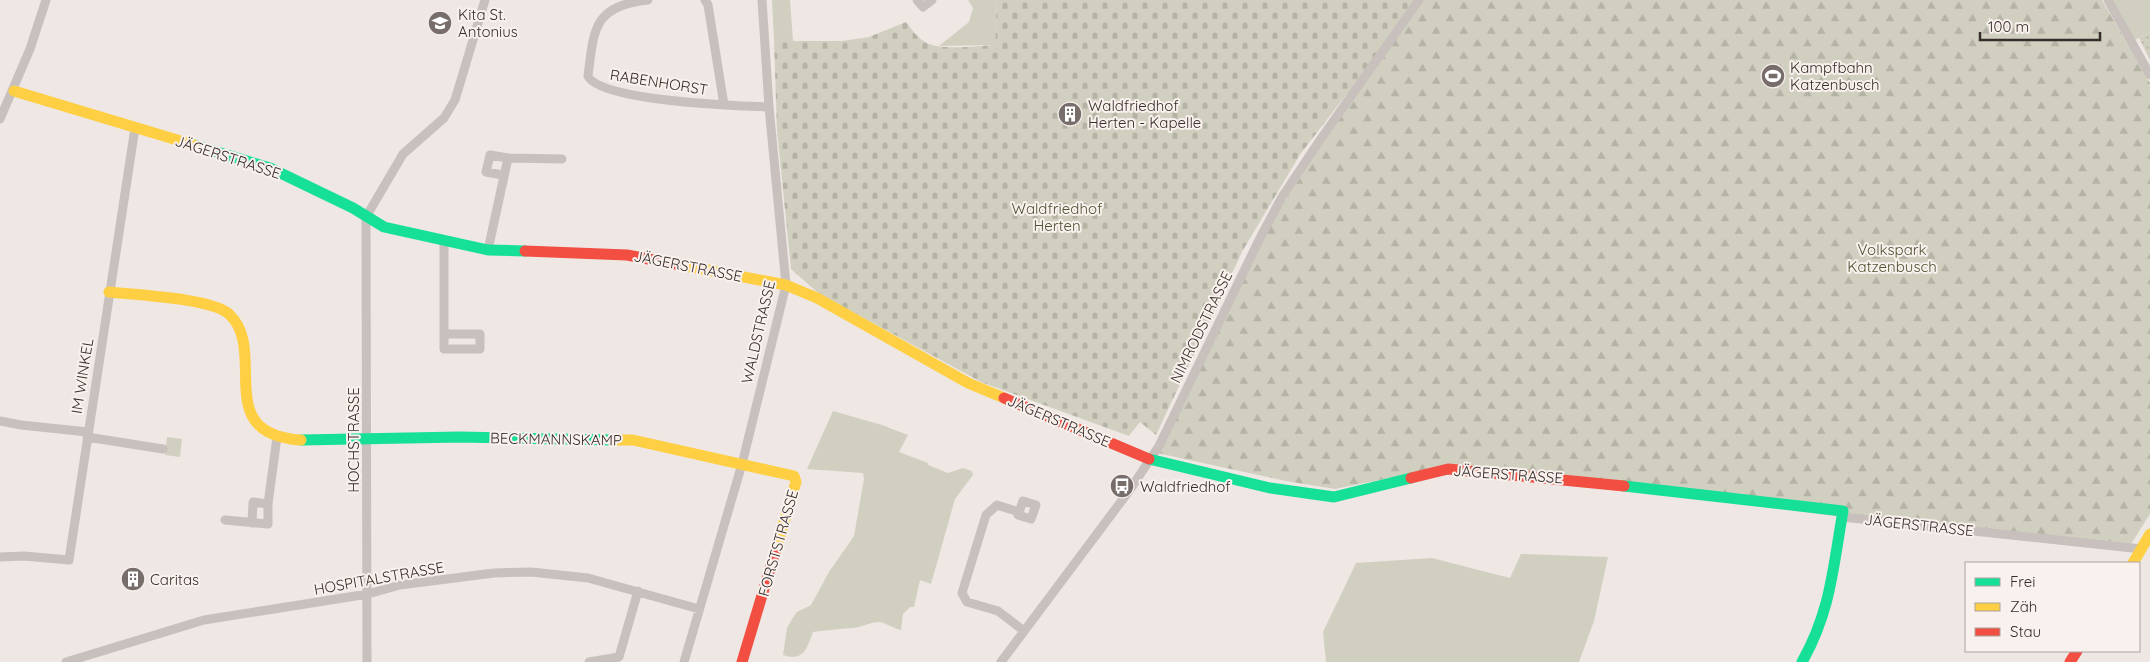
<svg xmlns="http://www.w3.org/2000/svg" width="2150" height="662" font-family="Quicksand,sans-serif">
  <defs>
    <pattern id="forest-firs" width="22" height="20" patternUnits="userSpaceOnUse" patternTransform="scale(1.25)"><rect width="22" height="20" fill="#d1d0c0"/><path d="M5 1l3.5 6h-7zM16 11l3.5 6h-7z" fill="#b4b3a5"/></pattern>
    <pattern id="cemetery-stones" width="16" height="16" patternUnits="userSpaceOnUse" patternTransform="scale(1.25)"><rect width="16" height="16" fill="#d1d0c0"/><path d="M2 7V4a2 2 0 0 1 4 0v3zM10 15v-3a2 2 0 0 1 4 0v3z" fill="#b4b3a5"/></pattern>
    <pattern id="garden-dots" width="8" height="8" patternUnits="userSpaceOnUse" patternTransform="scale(1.25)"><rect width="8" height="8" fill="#d1d0c0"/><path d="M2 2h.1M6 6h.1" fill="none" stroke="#b4b3a5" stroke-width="1.8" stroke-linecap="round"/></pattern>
  </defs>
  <rect width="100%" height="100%" fill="#eee7e4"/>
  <!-- green -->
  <path fill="#d1d0c0" d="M772,0H790L793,41H774Z
    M968,0H997L995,45L939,46L969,22L973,8Z
    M2112,0H2150V32L2135,40Z
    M833,411L882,425L908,435L899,452L928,463V465L948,473L963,468L972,471L973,475L955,499L931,584L920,580L914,607H910L903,614L901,630C892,628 887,623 879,622C869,622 861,628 852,628C839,629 827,630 813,632C807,648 804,662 783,655L787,628L792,619L797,612L811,605L829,572L854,536L864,479L863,473L807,469Z
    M167,437L182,439L180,457L165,455Z
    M1521,554L1608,557L1594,621L1579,662H1326L1323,632L1356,563L1432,558L1510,578Z"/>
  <!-- forest -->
  <path fill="url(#forest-firs)" d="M1423,0H2102L2150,83V514L2131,544L1842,517L1449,466L1335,489L1286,481L1157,453L1260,239L1322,144Z"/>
  <!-- cemetery -->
  <path fill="url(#cemetery-stones)" d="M997,0H1414L1371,63L1301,153L1243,250L1156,435L1140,422L1129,436L981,382L818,293L791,269L777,130L774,41H842L869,37L906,22C912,30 917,37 925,42C939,51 978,46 995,45Z"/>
  <!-- garden -->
  <path fill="url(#garden-dots)" d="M2150,32V60L2139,38Z"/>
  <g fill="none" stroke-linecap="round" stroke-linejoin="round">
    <!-- street -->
    <path stroke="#c7c0bd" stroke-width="9" d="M648,0C593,6 594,29 588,76C599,101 739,106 769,107
      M705,0L708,5L724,105
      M917,0L923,7L932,0
      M2108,0L2150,75
      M0,119L30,49L46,0
      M503,175L486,172L490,155L508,158
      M488,250L508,158L562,159
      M444,334H480V349H444V240
      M0,421L21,425L88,432
      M87,437L163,449
      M1019,512L1023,501L1036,505L1031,519L1018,515L1019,512L997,505L986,515L962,593L967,602L998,611L1024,631
      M1842,517L2142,549
      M225,520L268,524V504L277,437
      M252,523L253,502L268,504
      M0,557L24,556L69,560L135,128
      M66,662L204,620L368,594L400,585L494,573L531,572L588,578L699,609
      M367,662L366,217L403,154L444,118L455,100L485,0
      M589,662L619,657L638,591
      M684,662L742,464L786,285L769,107L762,0
      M1001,662L1129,491L1159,446L1260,238L1282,197L1320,140L1419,0"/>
    <!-- fast -->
    <path stroke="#16e098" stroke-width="11" d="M194,145L270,168L353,208L384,227L488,250L525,251
      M301,440L460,437L612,440
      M1149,459L1270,488L1334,497L1411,478
      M1624,486L1843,511C1833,567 1831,611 1802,662"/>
    <!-- slow -->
    <path stroke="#ffcf43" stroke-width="11" d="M14,91L194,145
      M681,265L786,285L817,298L968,383L1004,398
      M109,292C135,295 211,298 229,314C265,347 221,419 278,436C286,438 293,440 301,440
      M612,440H633L794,476L796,482L775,552
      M2133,563L2150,534"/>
    <!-- jam -->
    <path stroke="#f24e42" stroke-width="11" d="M525,251L627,255L681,265
      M1004,398L1149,459
      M1411,478L1448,469L1624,486
      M742,662L775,552
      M2070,662L2077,651"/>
  </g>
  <!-- icons -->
  <defs>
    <g id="school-disc" transform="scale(1.25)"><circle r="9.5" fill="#776e6c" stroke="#f9f1ed"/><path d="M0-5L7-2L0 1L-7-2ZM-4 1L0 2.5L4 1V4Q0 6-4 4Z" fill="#fff"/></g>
    <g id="stadium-disc" transform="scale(1.25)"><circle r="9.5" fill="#776e6c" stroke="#f9f1ed"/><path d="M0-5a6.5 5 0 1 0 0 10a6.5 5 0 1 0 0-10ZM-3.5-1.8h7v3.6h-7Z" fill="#fff"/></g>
    <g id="building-disc" transform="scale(1.25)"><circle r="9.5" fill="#776e6c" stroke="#f9f1ed"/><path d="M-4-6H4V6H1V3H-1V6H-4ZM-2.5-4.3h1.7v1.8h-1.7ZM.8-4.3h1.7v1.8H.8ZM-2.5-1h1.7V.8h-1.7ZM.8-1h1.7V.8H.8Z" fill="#fff"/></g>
    <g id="bus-disc" transform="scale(1.25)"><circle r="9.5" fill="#776e6c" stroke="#f9f1ed"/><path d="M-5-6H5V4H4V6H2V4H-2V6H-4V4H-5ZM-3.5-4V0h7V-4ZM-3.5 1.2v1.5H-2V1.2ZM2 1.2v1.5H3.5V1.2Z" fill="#fff"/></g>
  </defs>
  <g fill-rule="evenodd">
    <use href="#school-disc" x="440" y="23"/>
    <use href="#stadium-disc" x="1773" y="76"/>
    <use href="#building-disc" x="1070" y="114"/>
    <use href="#bus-disc" x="1122" y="486"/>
    <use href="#building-disc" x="133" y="579"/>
  </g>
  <g text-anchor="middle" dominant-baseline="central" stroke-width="4" stroke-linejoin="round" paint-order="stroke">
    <!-- poi labels -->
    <g font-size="15" fill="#372d2b" stroke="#f9f1ed" text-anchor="start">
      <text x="458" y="14">Kita St.<tspan x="458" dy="17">Antonius</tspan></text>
      <text x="1790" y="67">Kampfbahn<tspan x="1790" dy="17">Katzenbusch</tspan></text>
      <text x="1088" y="105">Waldfriedhof<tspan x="1088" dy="17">Herten - Kapelle</tspan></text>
      <text x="1140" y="486">Waldfriedhof</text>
      <text x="150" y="579">Caritas</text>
    </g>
    <!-- street labels -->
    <g font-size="15" fill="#372d2b" stroke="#f9f1ed">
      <text transform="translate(659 82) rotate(9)">RABENHORST</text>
      <text transform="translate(228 157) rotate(18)">JÄGERSTRASSE</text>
      <text transform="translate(688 266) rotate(11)">JÄGERSTRASSE</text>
      <text transform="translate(1201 327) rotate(-64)">NIMRODSTRASSE</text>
      <text transform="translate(758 332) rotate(-77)">WALDSTRASSE</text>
      <text transform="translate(82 376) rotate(-81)">IM WINKEL</text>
      <text transform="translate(1059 421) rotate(23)">JÄGERSTRASSE</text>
      <text transform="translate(556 439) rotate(1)">BECKMANNSKAMP</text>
      <text transform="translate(353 440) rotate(-90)">HOCHSTRASSE</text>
      <text transform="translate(1508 474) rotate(4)">JÄGERSTRASSE</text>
      <text transform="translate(1919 525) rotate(6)">JÄGERSTRASSE</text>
      <text transform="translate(778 543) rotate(-74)">FORSTSTRASSE</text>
      <text transform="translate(379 578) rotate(-10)">HOSPITALSTRASSE</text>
    </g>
    <!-- park labels -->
    <g font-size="15" fill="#4c5332" stroke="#f9f1ed">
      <text x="1057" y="208">Waldfriedhof<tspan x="1057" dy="17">Herten</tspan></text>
      <text x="1892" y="249">Volkspark<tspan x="1892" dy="17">Katzenbusch</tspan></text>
    </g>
  </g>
  <!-- legend -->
  <rect x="1965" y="562" width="175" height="90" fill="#f9f1ed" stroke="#aba39f"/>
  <rect x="1975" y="578" width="25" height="8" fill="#16e098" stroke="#aba39f"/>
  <text x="2010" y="587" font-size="15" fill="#372d2b">Frei</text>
  <rect x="1975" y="603" width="25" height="8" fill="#ffcf43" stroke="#aba39f"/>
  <text x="2010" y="612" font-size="15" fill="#372d2b">Zäh</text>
  <rect x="1975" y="628" width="25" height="8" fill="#f24e42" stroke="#aba39f"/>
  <text x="2010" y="637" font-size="15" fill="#372d2b">Stau</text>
  <!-- scale -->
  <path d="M1980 32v8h120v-8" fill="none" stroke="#372d2b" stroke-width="2.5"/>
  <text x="1988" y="32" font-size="15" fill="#372d2b" stroke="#f9f1ed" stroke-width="4" paint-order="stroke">100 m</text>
</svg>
